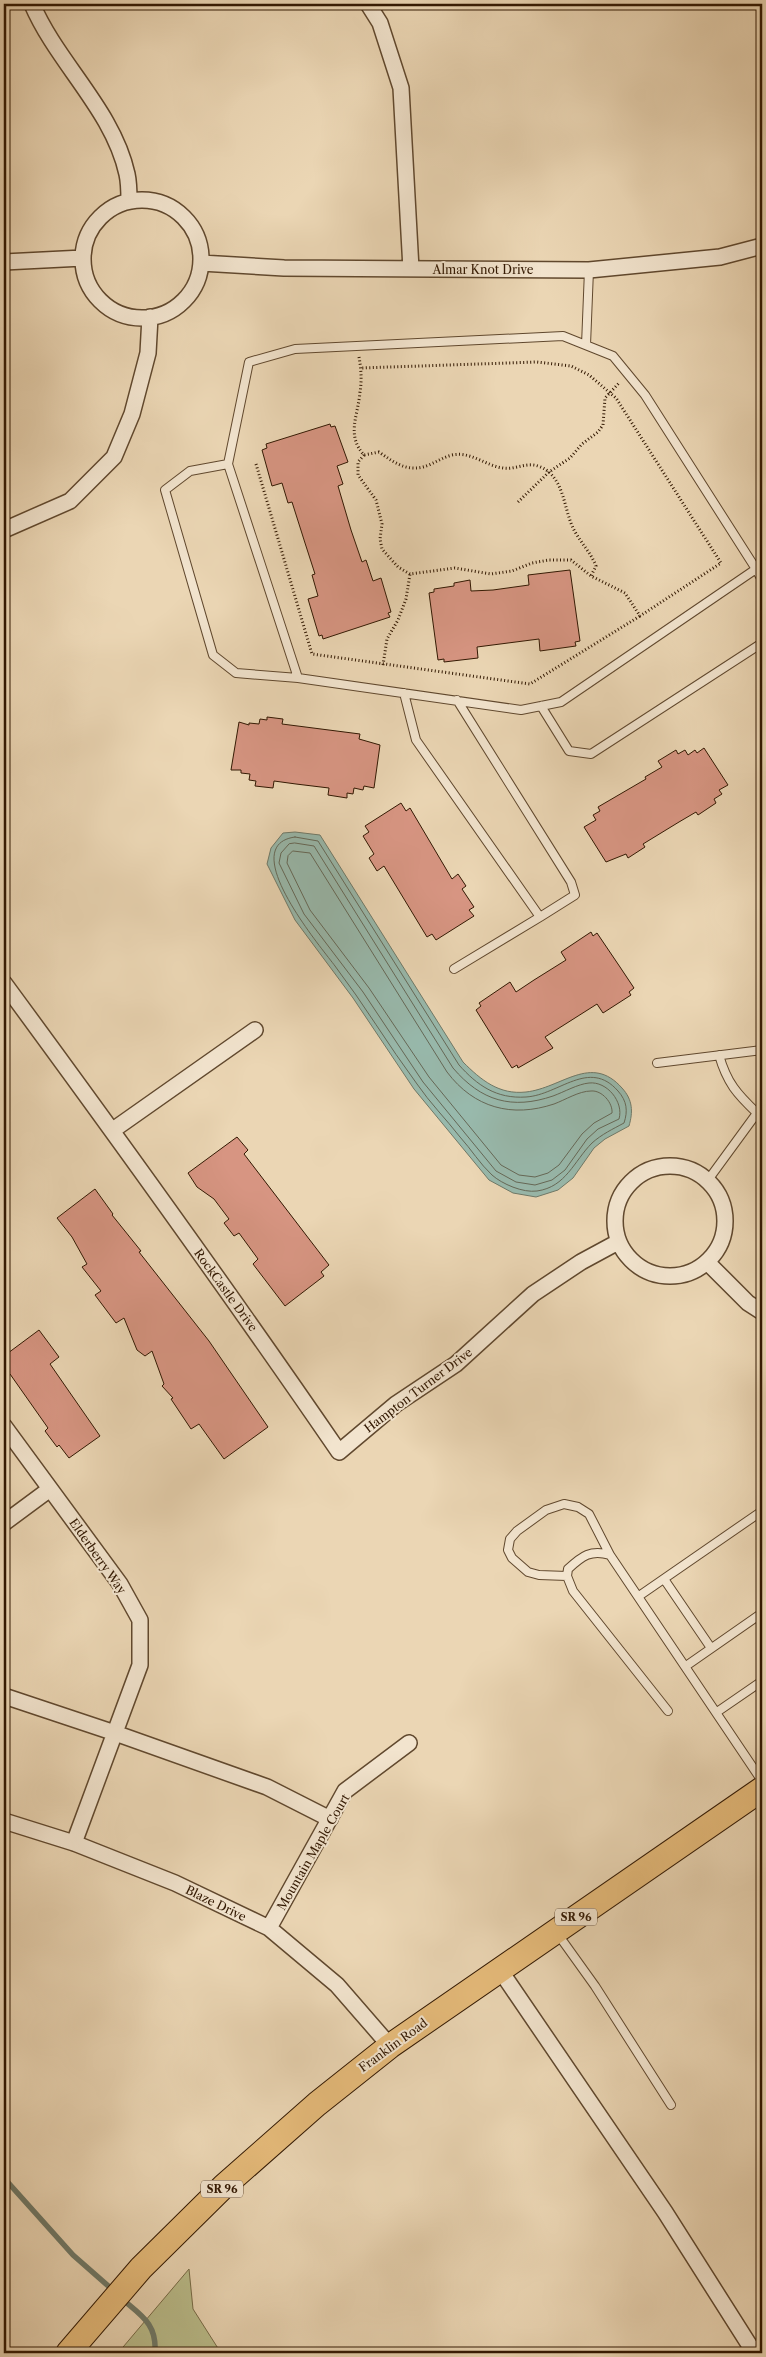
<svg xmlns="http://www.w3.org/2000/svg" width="766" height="2357" font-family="'Libre Caslon Text',serif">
  <rect width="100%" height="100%" fill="#ebd6b4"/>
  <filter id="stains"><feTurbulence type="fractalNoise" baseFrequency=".004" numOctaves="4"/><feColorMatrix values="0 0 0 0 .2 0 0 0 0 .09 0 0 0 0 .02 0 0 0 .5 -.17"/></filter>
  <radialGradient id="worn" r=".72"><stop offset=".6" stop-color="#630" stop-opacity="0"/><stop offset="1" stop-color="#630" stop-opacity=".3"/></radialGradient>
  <!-- green -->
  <path fill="#babd8b" stroke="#766a46" d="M189,2269L193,2309L221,2353H118Z"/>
  <!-- water -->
  <path fill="#98b9ac" stroke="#6f7968" d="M295,832L320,835L463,1062C481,1080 499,1095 526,1092C562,1088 591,1053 622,1088C633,1100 633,1112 629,1126L605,1139L594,1148L573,1178L558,1190L536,1197L513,1193L489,1180L414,1089L353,998L295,920L267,864L271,848L283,833Z"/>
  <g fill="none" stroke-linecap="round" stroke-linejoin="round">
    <!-- shore -->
    <path stroke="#656857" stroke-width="1" d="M295,837L318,841L459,1065C477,1085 496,1099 526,1097C559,1095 589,1058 618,1091C627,1101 628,1111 624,1123C613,1129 602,1134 592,1143C574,1161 566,1187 537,1191C523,1193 502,1184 492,1175C480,1164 471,1149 460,1137C446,1119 430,1103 417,1084C388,1045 364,1004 335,966C320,946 235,845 295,837Z
      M295,843L314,846L453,1068C481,1101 512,1110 553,1096C564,1092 578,1084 589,1083C607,1081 624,1102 619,1119L598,1129L587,1139L565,1170L552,1180L535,1185L516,1182L496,1171L423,1082L363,992L304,914L279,863L281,853L289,844Z
      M293,851L310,853L447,1072C474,1108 512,1118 554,1104C565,1100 579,1091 591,1091C602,1090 613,1103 612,1113L594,1123L582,1134L559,1165L548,1173L535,1177L519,1175L501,1165L429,1077L369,988L310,910L287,863L288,856Z"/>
    <!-- stream -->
    <path stroke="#6f7968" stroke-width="5.5" d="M4,2178L73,2255L114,2291
      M122,2299C142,2316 157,2324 155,2353"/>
  </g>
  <!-- building -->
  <path fill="#d79582" stroke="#321802" d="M330,424L331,427L335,426L348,462L337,466L343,484L338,486L351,530L362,562L366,560L373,581L381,578L391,612L388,613L390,617L323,639L322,635L319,636L308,599L318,596L312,575L315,574L305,543L292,502L288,503L282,483L272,486L262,450L267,448L266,444Z
    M570,570L580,641L575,642L576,646L540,651L539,639L477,647L478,658L444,662V659L438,660L429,593L434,592V589L454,586V583L470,580L471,591L493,590L529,585L528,575Z
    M267,717L283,719L282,724L360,734L359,739L380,745L374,788L364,786L363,790L354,788L353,794L347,793V798L328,795L329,788L296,784L274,781L273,788L255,786L256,781L249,780L250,774L241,773V770H231L239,722L249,725V723L259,724L260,719L267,720Z
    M704,748L728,785L719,790L722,794L714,799L716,803L698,815L696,812L679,822L643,844L645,847L628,858L626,854L606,862L584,827L596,820L593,815L600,811L598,807L646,779L645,777L662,767L658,761L676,750L678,754L685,750L688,755L695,750L697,753Z
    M401,803L406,811L410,808L452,879L458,874L466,886L462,889L474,907L469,910L474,916L436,940L432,934L427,937L384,866L377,871L369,858L374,854L363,836L369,832L365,826Z
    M591,932L593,936L597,933L620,967L634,988L629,992L631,995L603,1013L597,1004L545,1037L553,1048L518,1068L517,1065L512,1068L476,1010L481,1006L479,1003L510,982L516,992L534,980L566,960L561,952Z
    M237,1137L248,1150L244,1154L329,1265L321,1272L324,1276L285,1306L253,1264L258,1259L239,1233L234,1236L224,1223L229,1219L214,1199L197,1187L188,1173Z
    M95,1189L113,1214L112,1215L141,1251L139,1252L209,1341L268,1427L224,1459L199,1424L191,1429L171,1399L173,1398L162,1386L164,1384L152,1351L145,1356L137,1350L124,1318L116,1323L95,1295L101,1291L82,1267L87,1264L72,1237L57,1218Z
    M39,1330L59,1357L50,1364L100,1436L69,1458L59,1445L57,1447L45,1431L48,1428L10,1374L4,1377V1356Z"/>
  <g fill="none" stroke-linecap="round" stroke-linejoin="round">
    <!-- service casing -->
    <g stroke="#60482e" stroke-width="10">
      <path id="service" d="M586,345L589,270
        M228,464L190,471L165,490L213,655L236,673L298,678
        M756,569L561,702L521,710L298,678L228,464L249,362L295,349L563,336L613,356L645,395L756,569L762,580
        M404,693L416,740L540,917L454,969
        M457,700L571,882L575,895L540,917
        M541,706L569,751L591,754L762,643
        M719,1055C727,1083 737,1094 757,1113
        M657,1063L762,1050
        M708,1180L757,1113L762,1110
        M567,1576L539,1575L528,1572L512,1558L508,1550L510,1539L517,1531L546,1510L564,1504L578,1507L589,1514L610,1555
        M664,1579L711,1648
        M639,1596L762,1511
        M686,1666L762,1613
        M668,1711L573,1591L567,1576L568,1569C582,1556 591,1549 610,1555L762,1781
        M717,1712L762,1681
        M557,1933L595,1986L671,2105"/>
    </g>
    <!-- minor casing -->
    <g stroke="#60482e" stroke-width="18">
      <path id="minor" d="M32,4C57,63 113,110 127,174C129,183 129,193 129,201
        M368,4L380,23L401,88L411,269
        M83 259a59 59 0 1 1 118 0a59 59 0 1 1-118 0Z
        M4,262L83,258
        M201,263L284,268L589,270L720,257L762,246
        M4,530L70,501L114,457L132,414L148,353L150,317
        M4,983C118,1138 230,1293 339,1452L396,1404L456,1364L533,1294L581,1262L618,1242
        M113,1130L255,1030
        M615 1221a55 55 0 1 1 110 0a55 55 0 1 1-110 0Z
        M707,1262L748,1303L762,1312
        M4,1426L120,1584L140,1620V1665L74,1843
        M4,1523L50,1489
        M4,1696L115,1733L267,1787L330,1819
        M4,1821L74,1843L175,1883L269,1928L337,1985L390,2046
        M269,1928L345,1791L409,1743
        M500,1970L665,2212L750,2346L759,2353"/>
    </g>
    <!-- primary casing -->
    <g stroke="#321802" stroke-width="26">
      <path id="primary" d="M68,2353L141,2268L224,2186L317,2104L390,2046L762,1789"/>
    </g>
    <!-- path -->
    <path stroke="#321802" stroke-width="3" stroke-dasharray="1 2.5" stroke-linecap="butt" d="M359,357C361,368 362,380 360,392C358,416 346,435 364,455L379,452C396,464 410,474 431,464C438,461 444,457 452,455C471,451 486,466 503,468C515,470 526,462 538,466C565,475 563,509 574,530C581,543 591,553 596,566L591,576L625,593L640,616L721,563L616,398L589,375L571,366L537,362L361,368
      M364,455L358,462V475L376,500L382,524L380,539L382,549L398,567L410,574L455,568L491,574L512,571L532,563L549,560H571L591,576
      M256,464L312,654L530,684L640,616
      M518,502L549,472L570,458L582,444L598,432L603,425L605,398L620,382
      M383,665L387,639L398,620L406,599L410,574"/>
    <!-- service -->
    <use href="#service" stroke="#f2e4ce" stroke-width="8"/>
    <!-- minor -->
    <use href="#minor" stroke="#f2e4ce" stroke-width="15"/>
    <!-- primary -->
    <use href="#primary" stroke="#e6bb7a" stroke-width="24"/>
  </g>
  <g text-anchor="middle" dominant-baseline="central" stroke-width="4" stroke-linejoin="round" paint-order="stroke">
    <!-- shield labels -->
    <g fill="#f2e4ce" stroke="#6c553f" stroke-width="1">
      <rect x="555" y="1908.5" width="42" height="17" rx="4"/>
      <rect x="201" y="2180.5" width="42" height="17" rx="4"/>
    </g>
    <g font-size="11" font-weight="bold" fill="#321802">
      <text x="576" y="1917">SR 96</text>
      <text x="222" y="2189">SR 96</text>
    </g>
    <!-- street labels -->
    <g font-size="12" fill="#321802" stroke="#f2e4ce">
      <text x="483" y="269">Almar Knot Drive</text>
      <text transform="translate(226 1290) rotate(54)">RockCastle Drive</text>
      <text transform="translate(418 1390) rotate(-37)">Hampton Turner Drive</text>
      <text transform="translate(98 1556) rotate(55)">Elderberry Way</text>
      <text transform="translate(313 1852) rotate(-60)">Mountain Maple Court</text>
      <text transform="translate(216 1903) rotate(26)">Blaze Drive</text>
      <text transform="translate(393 2045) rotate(-36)">Franklin Road</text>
    </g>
  </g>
  <!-- margin -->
  <rect width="766" height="2357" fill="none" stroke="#ebd6b4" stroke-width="20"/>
  <rect x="5" y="5" width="756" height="2347" fill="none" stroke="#321802" stroke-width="2.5"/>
  <rect x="10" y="10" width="746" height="2337" fill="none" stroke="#321802"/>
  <rect width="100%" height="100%" filter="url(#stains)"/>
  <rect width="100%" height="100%" fill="url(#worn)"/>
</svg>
